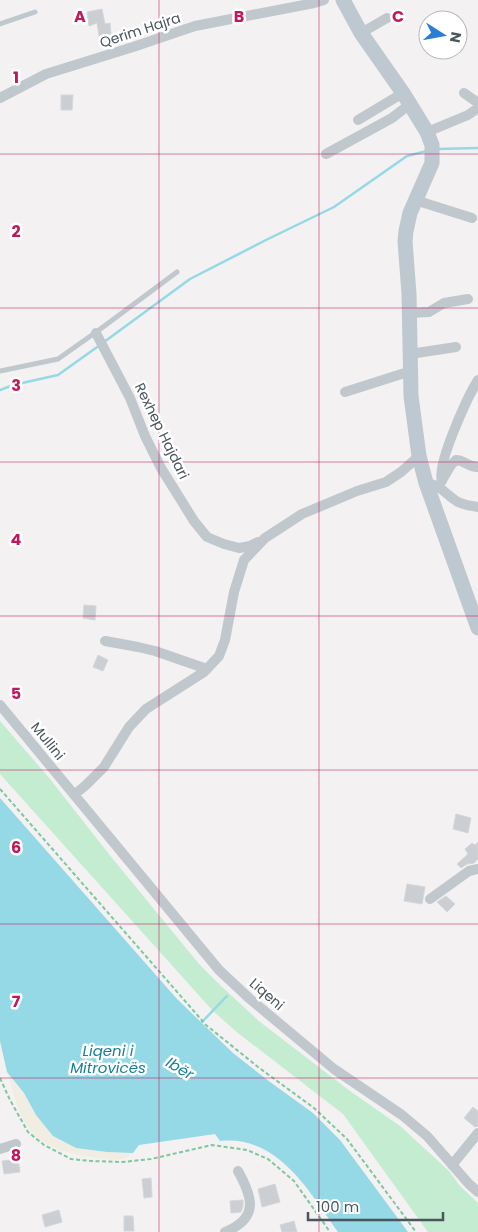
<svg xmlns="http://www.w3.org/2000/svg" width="478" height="1232" font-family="Poppins,sans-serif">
  <rect width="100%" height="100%" fill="#f3f1f1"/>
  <!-- green -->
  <path fill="#c3ecd1" d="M0,721L50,779L112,858L199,964L220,985L260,1022L350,1091L400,1126L449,1171L460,1186L478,1203V1232H428L343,1114L238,1033L213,1011L0,774Z"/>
  <!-- sand -->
  <path fill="#f2ede3" d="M7,1072L24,1093L36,1115L107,1152L133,1153C130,1155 127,1158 123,1159C113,1160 102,1159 92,1157C76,1155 50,1149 38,1138C21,1125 13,1092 7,1072Z"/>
  <!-- water -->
  <path fill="#94d9e5" d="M0,798L177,999L233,1053L270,1082L313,1113L340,1140L408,1232H338C309,1191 278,1135 220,1141L215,1134L139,1145L133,1153L107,1152L76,1148L53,1136L36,1115L24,1093L7,1072L0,1041Z"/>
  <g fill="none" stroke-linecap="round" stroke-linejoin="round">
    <!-- stream -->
    <path stroke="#94d9e5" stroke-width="2.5" d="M437,149L478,148
      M104,342L190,279L268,239L334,207L407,156L427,151
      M0,390L13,385L58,375L100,345
      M201,1023L227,996"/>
  </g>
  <!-- building -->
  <path fill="#cbced2" stroke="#d5d7db" d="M102,9L105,24L110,23L111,34L99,36L97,23L89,26L87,12Z
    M61,95H73L72,110H61Z
    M84,605L96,606L95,620L83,618Z
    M98,655L108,660L103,671L93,667Z
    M456,814L471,818L468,833L453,829Z
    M478,842V859L474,863L467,864L461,868L457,864L468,854L465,849L472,843L475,845Z
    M407,884L425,887L422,904L404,901Z
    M446,896L455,904L447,912L437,902Z
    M473,1107L478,1111V1126L475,1127L464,1118Z
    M18,1159L20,1172L4,1174L2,1161Z
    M151,1178L152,1197L144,1198L142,1179Z
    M275,1184L280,1202L262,1207L258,1189Z
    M243,1200V1206L241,1212L231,1213L230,1201Z
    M59,1210L62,1222L45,1227L42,1215Z
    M124,1216H133L134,1231H124Z
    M294,1221L297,1232H282L280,1225Z"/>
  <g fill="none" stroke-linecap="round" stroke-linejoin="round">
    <!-- path -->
    <path stroke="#7ec79f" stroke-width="2" stroke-dasharray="4 2.5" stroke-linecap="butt" d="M0,789L206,1025L258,1067L314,1108L347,1139L416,1232
      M0,1078L10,1100L28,1132L44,1145L71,1159L91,1161L122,1162L151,1159L212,1145L247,1150L268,1159L294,1181L330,1232"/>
    <!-- service -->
    <path stroke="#c0c8ce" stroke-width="5" d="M0,24L35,12
      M0,371L58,359L99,330L177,272"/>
    <!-- minor -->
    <path stroke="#c0c8ce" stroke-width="10" d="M361,33L387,18
      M464,93L478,103
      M0,98L46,74L133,47L195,26L314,3L324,0
      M358,120L403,93
      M427,132L468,115L478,108
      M326,154L392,118L410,104
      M415,200L472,218
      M409,313L429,312L444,303L468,299
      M96,333L130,398L145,436L161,468L194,521L207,537L224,544L239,548L250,546L258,542
      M410,354L456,347
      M345,392L411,371
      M442,481C436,465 468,396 478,380
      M441,482L451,465L456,460C465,460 469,468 478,467
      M426,483C440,484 447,496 458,502C464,505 471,506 478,507
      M105,641L138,647L155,651L207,669
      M0,705L219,970L250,999L334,1069L402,1115L427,1136L469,1184L478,1192
      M74,795L86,785L104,767L129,727L146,709L204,672L219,656L225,640L234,592L244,560L265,538L302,514L357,491L386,482L401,472L419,456
      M430,899L469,871L478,869
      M0,1149L16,1144
      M452,1165L478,1133
      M225,1232C259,1218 253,1198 238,1171"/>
    <!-- secondary -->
    <path stroke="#bec8d0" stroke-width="15" d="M343,0L361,33L403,93L427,132L432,145V163L410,213L406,231L405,241L409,294L411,396L419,456L426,483L478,628"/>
  </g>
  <!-- grid -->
  <path fill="none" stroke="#c2185b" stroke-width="1" stroke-opacity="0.55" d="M159,0V1232M319,0V1232M0,154H478M0,308H478M0,462H478M0,616H478M0,770H478M0,924H478M0,1078H478"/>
  <g text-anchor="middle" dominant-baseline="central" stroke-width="5" stroke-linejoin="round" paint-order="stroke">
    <!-- street labels -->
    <g font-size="14" fill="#4a555c" stroke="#fff">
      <text transform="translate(140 30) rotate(-18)">Qerim Hajra</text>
      <text transform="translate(162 431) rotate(64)">Rexhep Hajdari</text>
      <text transform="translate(48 741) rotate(51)">Mullini</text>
      <text transform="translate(267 994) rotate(41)">Liqeni</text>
    </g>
    <!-- water labels -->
    <g font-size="15" font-style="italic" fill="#178093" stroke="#fff">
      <text x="108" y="1050">Liqeni i<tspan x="108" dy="17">Mitrovicës</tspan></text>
      <text transform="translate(180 1068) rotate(31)">Ibër</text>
    </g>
  </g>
  <g font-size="16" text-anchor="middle" font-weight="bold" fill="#c2185b" stroke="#fff" stroke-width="5" stroke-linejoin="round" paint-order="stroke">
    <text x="80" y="22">A</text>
    <text x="239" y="22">B</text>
    <text x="398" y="22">C</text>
    <text x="16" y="83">1</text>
    <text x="16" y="237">2</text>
    <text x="16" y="391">3</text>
    <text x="16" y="545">4</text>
    <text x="16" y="699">5</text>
    <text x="16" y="853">6</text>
    <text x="16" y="1007">7</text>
    <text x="16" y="1161">8</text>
  </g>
  <!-- north arrow -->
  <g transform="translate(443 35) rotate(101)"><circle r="24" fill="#ffffff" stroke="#b7bbbe"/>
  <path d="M0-4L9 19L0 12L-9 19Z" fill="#287ed5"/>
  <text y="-8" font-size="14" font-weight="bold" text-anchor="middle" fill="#4a555c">N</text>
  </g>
  <!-- scale -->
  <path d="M308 1212v8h135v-8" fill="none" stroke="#4a555c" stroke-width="2.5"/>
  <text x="316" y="1212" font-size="15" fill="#4a555c" stroke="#ffffff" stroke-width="4" paint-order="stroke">100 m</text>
</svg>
